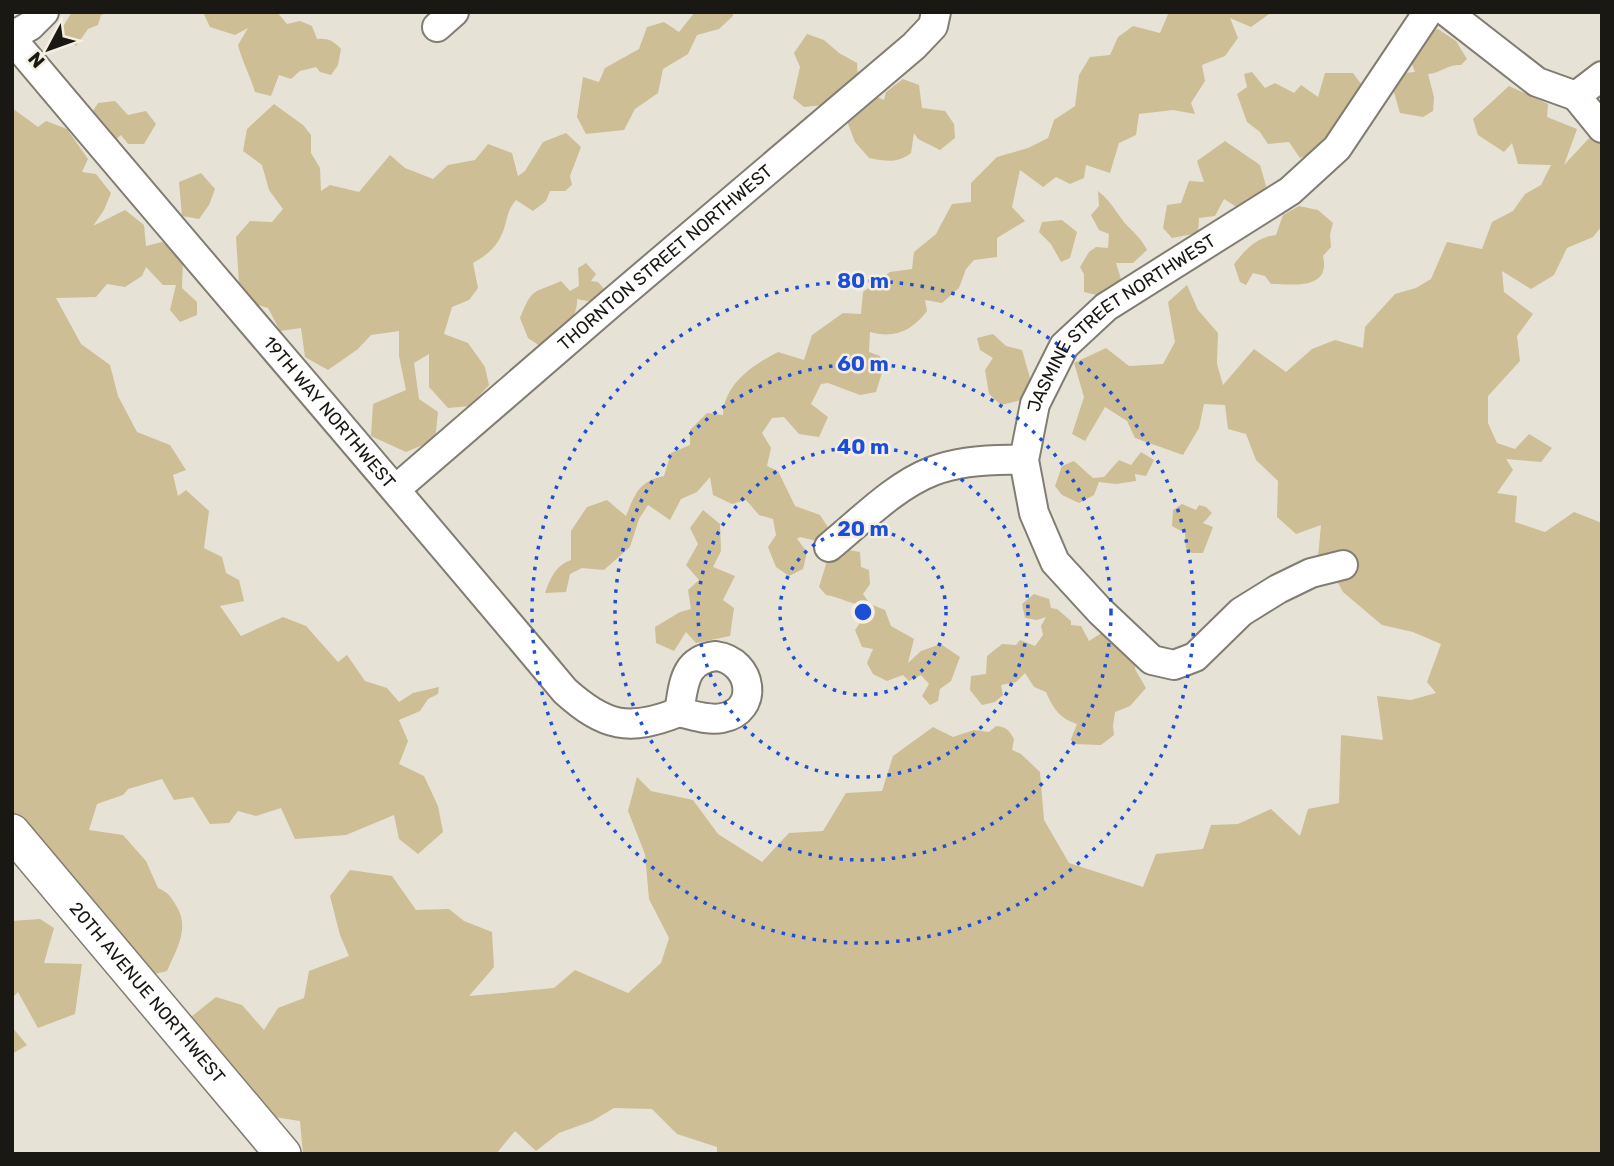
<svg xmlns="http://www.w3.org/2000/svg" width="1614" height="1166" font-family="Rubik,sans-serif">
  <rect width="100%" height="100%" fill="#e6e2d5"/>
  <!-- green -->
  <path fill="#cdbe96" d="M72,12H109L101,15L98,25L88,29L76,46L59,33Z
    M203,12H277L287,24L300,21L312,26L317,39C328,38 334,41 341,49L338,65L331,75L320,72L316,67L300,71L291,79L279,75L271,96L255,92C250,75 242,61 238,45L248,28L235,35L210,27Z
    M695,12H733V16L719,29L697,35L688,54L663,69L658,93L635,109L624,130L586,134L577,117L583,77L599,82L605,68L639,49L647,27L664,22L679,32Z
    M1169,12H1272L1251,27L1230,18L1238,38L1225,56L1202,65L1205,81L1191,103L1195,114L1173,110L1139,114L1136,135L1119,143L1110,173L1086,165L1084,178L1070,184L1056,177L1043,187L1020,170L1012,207L1025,221L997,238V257L974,260L966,269L959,288L942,303L925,300L927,311C912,331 894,339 870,332L869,352L880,356L883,369L876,392L860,395L828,383L821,384L811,404L828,417L819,437L799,434L784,417L772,418L762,433L771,448L767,466L778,471L795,506L820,515L829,529L817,541L800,537L797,539L807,552L803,569L789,576L776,567L768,547L776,535L773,519L759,515L746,500L732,504L713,495L710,477L697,492L681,499L670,520L648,505L639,519L630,547L604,570L582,568L570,574L566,592L545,593C550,578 556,565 571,560V531L587,507L607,500L626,516C635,494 639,481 664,476L671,453L690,445V430L707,413L723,415C724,384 753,365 778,352L804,360L812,335L843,313L861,314L863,292L890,272L912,269L914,252L936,234L952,204L971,202V183L997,157L1028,148L1048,138L1054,120L1075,106L1079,75L1090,57L1110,55L1118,37L1133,26L1160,33Z
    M1438,29L1456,41L1467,59L1461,65C1448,64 1441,73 1428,74L1434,97L1433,111L1423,117L1400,113L1393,89L1405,73L1415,72L1408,54L1421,33Z
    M807,34L824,40L839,53L857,63C858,87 862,91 884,100L886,92L903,79L919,85L922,108L945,111L954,124L955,138L940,150L918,139L914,133L911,153C897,164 885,161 869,158L855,142L845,116L824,105L804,107L793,98L800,67L794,53Z
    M1252,72L1265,88L1275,83L1294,93L1301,85L1318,97L1325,73H1353L1364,88L1365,113L1337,119L1333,147L1300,158L1289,142L1268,144L1260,132L1247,122L1237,94L1247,87L1244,74Z
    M1509,86L1548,104L1547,117L1577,129L1564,165L1593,134L1602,139V226L1593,237L1567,248L1554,275L1531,289L1502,271L1504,292L1533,314L1517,336L1520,361L1488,396V423L1497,443L1515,449L1529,434L1552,448L1541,462L1506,459L1513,470L1497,493L1517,496L1515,522L1545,532L1574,512L1602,523V1154H717V1147L677,1134L652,1109L614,1108L592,1121L559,1133L536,1151L515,1131L496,1154H303L300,1121L274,1117L247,1098L239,1072L201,1051L191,1017L216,997L242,1005L264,1030L278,1008L304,998L309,971L349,956L340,935L330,896L350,870L392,876L416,910L449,909L464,921L492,932L494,967L469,996L554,988L575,970L628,993L661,963L669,938L649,899L645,854L628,811L637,777L651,791L693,800L718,834L762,862L789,833L823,831L846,793L882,791L893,756L933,727L953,737L974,730L989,732L996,726C1005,726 1010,731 1014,739L1012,750L1021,754L1040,772L1044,820L1069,863L1143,887L1156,854L1203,849L1211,825L1238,824L1271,809L1300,836L1308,809L1339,803L1341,735L1383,740L1377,696L1411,700L1436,693L1427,682L1441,644L1413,632L1382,625L1343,592L1331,570L1318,557L1321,525L1296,534L1277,517L1278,481L1256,460L1246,434L1228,429L1225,405L1204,404L1199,428L1183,455L1135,438L1127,421L1105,407L1085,441L1072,434L1084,397L1074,363L1106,348L1129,366L1163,364L1175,342L1168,302L1187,285L1198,310L1218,333L1217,364L1223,385L1254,349L1286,372L1312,349L1335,340L1363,348L1365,327L1395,294L1416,288L1431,279L1447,242L1482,249L1492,222L1513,211L1525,194L1541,185L1551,165L1518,164L1512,143L1504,152L1478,135L1473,119Z
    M115,101L128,115L146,111L156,124L144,144H128L121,135L110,145L89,117L98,103Z
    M274,104L303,125L311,135V153L320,168L321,191L330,185L359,192L390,155L405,168L433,179L448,165L475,160L488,144L512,153L518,176L525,171L543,142L566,133L581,147L570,176L572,185L565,191H550L546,201L533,211L516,200C505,213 508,222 501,236C495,249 485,256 473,263L478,288L469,300L452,307L444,334L468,343L485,367L489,385L470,406L448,408L429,387V354L414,363L419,399L438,412L435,440L406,452L371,436L373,404L406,390L399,356V331L371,335L358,349L328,370L305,357L301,328L280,331L268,308L240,299L236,237L250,221L272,222L283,209L269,190L262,165L243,151L247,129Z
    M12,108L38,127L46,121L67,129L88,159L82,172L96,174L111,193L104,210L93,226L125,210L144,225L146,246L162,242L183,257L182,288L197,302V315L180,322L170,310L176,285H163L146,267L142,276L125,287L107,284L96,297L56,298L81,344L110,365L118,396L137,432L170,445L186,470L173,475L178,496L186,490L209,511L204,548L222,557L226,573L239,580L244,601L220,606L241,636L283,617L306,626L338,662L347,655L365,681L387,688L399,702L413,693L439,687L438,694L428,699L420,711L399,720L408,741L399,764L424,776L438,806L443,832L418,854L399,839L394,815L346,835L295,839L281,808L256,816L238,811L229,823L210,824L193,797L174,800L162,779L128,789L123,795L97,804L89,830L123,835L146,861L158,888C169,893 171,897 177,907C190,929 176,950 167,971L124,982L22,830L12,810Z
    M1225,141L1260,165L1267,189L1246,213L1224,199L1215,216L1199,218L1198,233L1172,238L1163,228L1167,205L1181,203L1189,181L1204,182L1197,161Z
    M201,173L215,189L209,205L199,219L182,216L179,182Z
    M1098,191C1111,202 1112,206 1121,218C1130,231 1139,234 1147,250L1133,263H1116L1122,282L1101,296L1084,292V274L1080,267L1089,252L1096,247L1108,248L1109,234L1099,230L1091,215L1099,206Z
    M1299,206L1318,210L1333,223L1330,234L1331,247L1323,256C1331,291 1292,284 1271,284L1265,276L1253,273L1246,285L1240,282L1234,264C1245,250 1257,237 1276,235L1283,215Z
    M1062,220L1077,232L1070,258L1061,262L1051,244L1039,232L1042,222Z
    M586,263L596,274L591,281L598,282L605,290L603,299L593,302L577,299C578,321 559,335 546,350L528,338L520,318C533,286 533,294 561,281L570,291L579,286L578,268Z
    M993,334L1006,346L1022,350L1030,378L1021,400L1001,405L989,394L985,370L993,358L980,350L977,338Z
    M1141,452L1154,460L1146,476L1135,474L1136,481L1116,484L1099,482L1094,495L1079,503L1062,495L1055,486L1062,466L1074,461L1093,478L1104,477L1119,460L1131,465Z
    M1182,504L1196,510L1199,505L1206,507L1212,513L1203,523L1213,527L1203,553H1192L1186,548L1185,533L1172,526L1173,510Z
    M703,510L720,524L721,551L713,567L735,576L723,600L734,608L730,636L696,643L686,632L674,651L656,643L655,627L680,612L691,609L688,590L699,580L686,565L698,544L690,528Z
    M837,548L860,552L861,567L869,570L870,584L863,594L870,604L885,610L891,626L914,639L908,663L921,651L941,644L960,657L951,681L940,689L938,701L930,705L922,696L929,684L921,675L909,681L903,675L887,681L873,674L867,663L873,649L862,647L855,630L867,613L866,606C852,605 840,597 826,595L819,587L827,561Z
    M1034,594L1049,599L1051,608L1057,609L1071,621V625L1081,626L1089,641L1103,632L1114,645L1136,649L1135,669L1146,688L1130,706L1115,712L1113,726L1114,735L1101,745L1073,744L1071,739L1077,724C1059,718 1053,708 1046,692L1034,687L1025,673L1016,682L1001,685L1003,695L995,702L982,705L970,690L971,676L986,674L987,656L1002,644L1016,645L1020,640L1035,646L1043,635L1041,626L1046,617L1037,620L1025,618L1022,604Z
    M40,919L54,928L44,963L82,964L75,1014L38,1028L18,992L12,998V921Z
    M12,1027L27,1045L12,1054Z"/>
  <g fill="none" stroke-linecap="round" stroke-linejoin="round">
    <!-- minor casing -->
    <g stroke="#827d72" stroke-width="32">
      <g id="minor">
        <path d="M1447,12L1537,82L1576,96"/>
        <path d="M437,27L454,12"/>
        <path d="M12,36L30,26L44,12"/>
        <path id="s1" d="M12,39C195,257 382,472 565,691C605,727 629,732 679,712"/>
        <path d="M1602,76L1576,96L1602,128"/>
        <path id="s2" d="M396,489L609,305L914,46L933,26L936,12"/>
        <path d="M829,547C861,521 894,486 933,471C962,460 995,459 1024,460"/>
        <path id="s3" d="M1343,565L1311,573L1278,589L1241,612L1195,657L1174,665L1152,660L1100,611L1055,562L1034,513L1024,460L1035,404L1064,346L1106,307L1290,191L1337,148L1428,12"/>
        <path d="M716,656C753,661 760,711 722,718C709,721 693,715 679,712C684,685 683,660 716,656Z"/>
      </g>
    </g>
    <!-- tertiary casing -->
    <g stroke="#827d72" stroke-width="38">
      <g id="tertiary">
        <path id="s4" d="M12,832L283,1154"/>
      </g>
    </g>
    <!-- minor -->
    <use href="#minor" stroke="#fff" stroke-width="28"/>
    <!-- tertiary -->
    <use href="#tertiary" stroke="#fff" stroke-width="35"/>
  </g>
  <!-- distance rings -->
  <g fill="none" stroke="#1d4ed8" stroke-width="3.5" stroke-dasharray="3.5 7">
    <circle cx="863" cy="612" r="83"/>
    <circle cx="863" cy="612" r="165"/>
    <circle cx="863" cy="612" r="248"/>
    <circle cx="863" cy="612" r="331"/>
  </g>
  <g text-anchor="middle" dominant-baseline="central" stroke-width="5" stroke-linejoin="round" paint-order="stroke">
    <!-- street labels -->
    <g font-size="18" fill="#1a1813" stroke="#f4efe2">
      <text stroke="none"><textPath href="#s2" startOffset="355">THORNTON STREET NORTHWEST</textPath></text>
      <text stroke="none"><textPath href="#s3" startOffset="646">JASMINE STREET NORTHWEST</textPath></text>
      <text stroke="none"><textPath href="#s1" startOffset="490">19TH WAY NORTHWEST</textPath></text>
      <text stroke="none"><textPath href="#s4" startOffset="210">20TH AVENUE NORTHWEST</textPath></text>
    </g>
  </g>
  <circle cx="863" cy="612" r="10" fill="#1d4ed8" stroke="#f4efe2" stroke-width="3.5"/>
  <g font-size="21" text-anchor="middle" font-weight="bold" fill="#1d4ed8" stroke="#f4efe2" stroke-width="5" stroke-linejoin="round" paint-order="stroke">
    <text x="863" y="288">80 m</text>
    <text x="863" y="371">60 m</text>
    <text x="863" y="454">40 m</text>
    <text x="863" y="536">20 m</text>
  </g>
  <!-- border -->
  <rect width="1614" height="1166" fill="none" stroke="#1a1813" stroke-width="28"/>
  <!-- north arrow -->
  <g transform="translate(49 49) rotate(229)" stroke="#f4efe2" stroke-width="5" paint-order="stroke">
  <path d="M0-5L12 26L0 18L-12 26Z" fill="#1a1813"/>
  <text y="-10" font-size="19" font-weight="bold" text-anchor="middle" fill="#1a1813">N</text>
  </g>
</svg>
